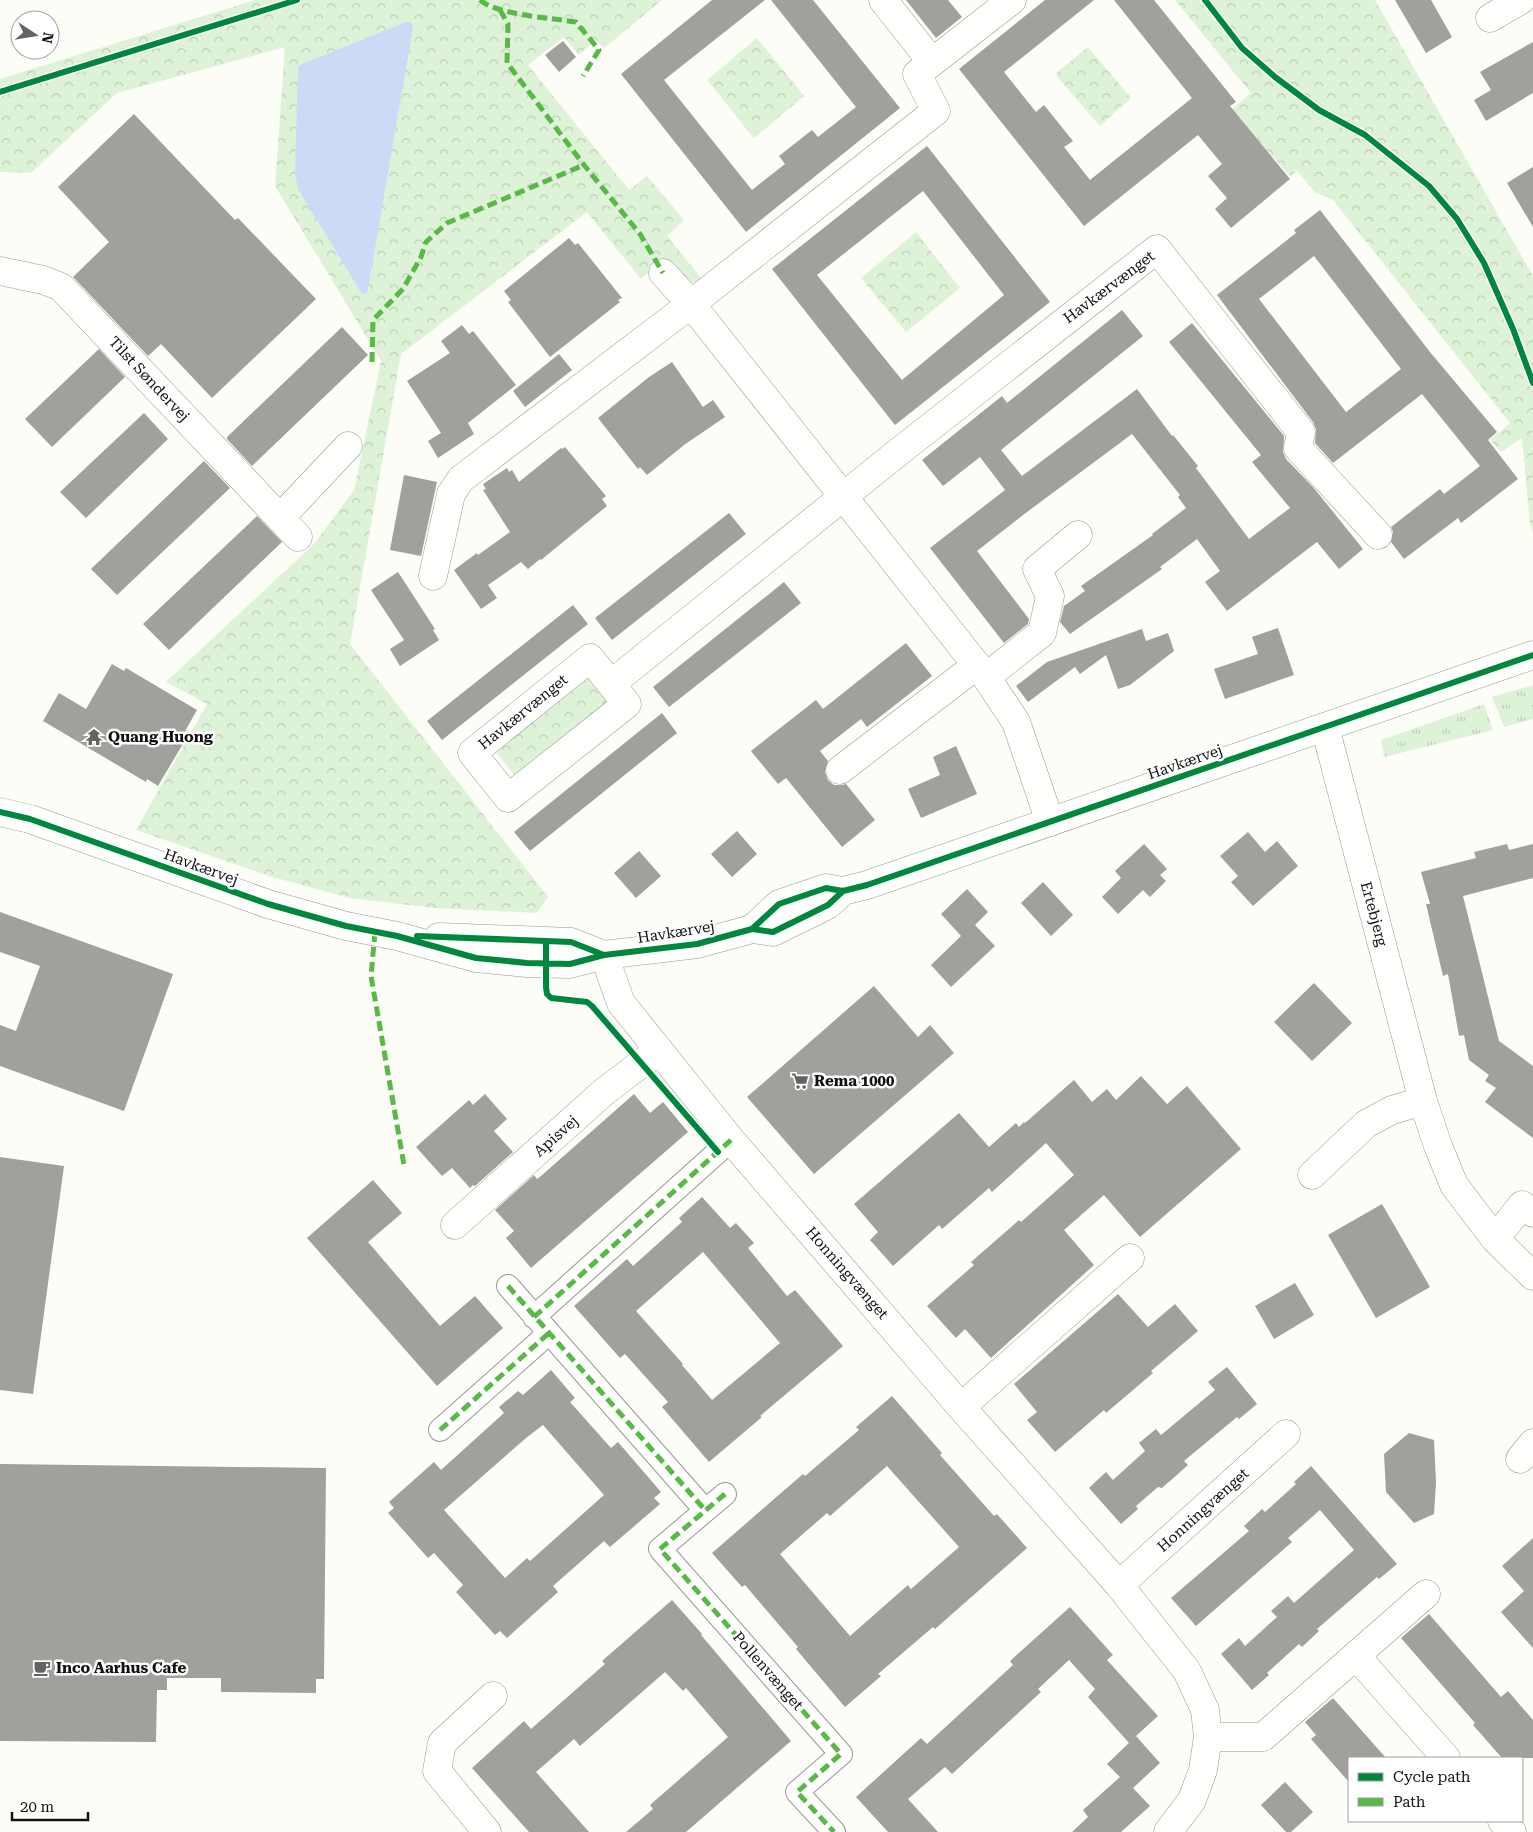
<svg xmlns="http://www.w3.org/2000/svg" width="1533" height="1832" font-family="'Roboto Serif',serif">
  <defs>
    <pattern id="grass-tufts" width="24" height="20" patternUnits="userSpaceOnUse" patternTransform="scale(1.25)"><rect width="24" height="20" fill="#def2d8"/><path d="M3 7l-1-3M5 7V3M7 7l1-3M15 17l-1-3M17 17v-4M19 17l1-3" fill="none" stroke="#bdceb8"/></pattern>
    <pattern id="park-crowns" width="20" height="18" patternUnits="userSpaceOnUse" patternTransform="scale(1.25)"><rect width="20" height="18" fill="#def2d8"/><path d="M2 6a3 3 0 1 1 6 0M12 15a3 3 0 1 1 6 0" fill="none" stroke="#bdceb8"/></pattern>
  </defs>
  <rect width="100%" height="100%" fill="#fcfdf7"/>
  <!-- grass -->
  <path fill="url(#grass-tufts)" d="M1533,685V719L1504,727L1492,697Z
    M1484,704L1493,730L1384,757L1381,740Z"/>
  <!-- park -->
  <path fill="url(#park-crowns)" d="M255,0H662L604,48L596,40L579,55L564,37L528,65L629,190L647,176L684,220L667,236L702,279L698,283C682,282 675,270 665,259L641,279L587,212L401,354L350,644L548,897L537,913L434,908L350,898L269,876L136,830L207,704L166,682L315,543L354,490L381,361L275,186L285,47L117,93L31,173L0,172V79Z
    M1175,0H1375L1533,276V534L1530,524L1522,438L1501,452L1490,440L1510,423L1333,200L1315,192L1297,171L1290,176L1231,110L1251,93Z
    M757,38L804,96L754,138L707,80Z
    M1088,47L1131,98L1100,126L1055,74Z
    M916,232L960,288L906,332L861,278Z
    M589,671L611,699L514,775L493,748Z"/>
  <!-- water -->
  <path fill="#cedaf5" d="M406,22H410L413,25L412,34L368,288L367,294H362L298,189L295,173L298,67L302,64Z"/>
  <!-- building -->
  <path fill="#a0a09c" fill-rule="evenodd" d="M712,0H765L664,80L752,190L785,164L779,156L812,130L818,137L856,107L771,0H813L900,108L746,232L621,74Z
    M906,0H948L962,17L936,38Z
    M1045,0H1094L1004,72L1036,112L1044,105L1073,141L1064,147L1090,180L1192,98L1114,0H1154L1236,102L1230,106L1290,179L1231,228L1215,209L1227,198L1208,176L1222,164L1198,135L1084,226L959,69Z
    M1395,0H1431L1452,37L1426,53Z
    M563,41L576,57L559,72L545,55Z
    M1533,42V93L1486,121L1474,100L1491,90L1480,72Z
    M134,114L235,220L238,218L316,299L212,398L161,344L148,356L73,277L109,242L58,187Z
    M927,146L1050,302L895,425L772,269ZM923,191L1004,295L902,380L817,275Z
    M1533,167V227L1507,183Z
    M1320,210L1430,352L1497,432L1488,440L1518,479L1461,523L1458,518L1404,559L1391,542L1393,532L1391,527L1440,489L1444,494L1480,466L1422,394L1333,463L1315,443L1316,429L1313,422L1217,295L1296,233L1294,230ZM1314,256L1401,369L1346,412L1259,299Z
    M569,238L575,245L578,243L622,298L618,300L620,302L550,357L508,302L511,300L504,291Z
    M1122,310L1143,336L1001,450L1022,476L1137,389L1172,436L1173,435L1198,466L1196,468L1249,539L1290,508L1252,462L1261,455L1169,342L1192,323L1284,436L1283,452L1286,459L1313,487L1363,549L1339,569L1317,542L1227,611L1205,582L1220,571L1197,539L1160,567L1162,569L1070,634L1060,622L1064,606L1085,591L1081,586L1153,535L1152,534L1186,508L1178,497L1180,495L1132,434L1023,515L977,551L1029,619L1028,624L1004,643L930,548L1005,490L980,457L943,486L922,460L1002,396L1007,403Z
    M462,325L469,334L473,331L516,385L468,423L474,434L438,458L428,441L441,433L407,381L450,353L441,341Z
    M342,327L368,355L252,466L227,439V437Z
    M99,349L125,377L52,447L25,419Z
    M559,354L572,370L525,407L513,391Z
    M672,362L703,407L713,400L725,417L684,445L647,475L640,467L638,469L598,418L649,377Z
    M144,413L168,439L86,518L60,492Z
    M565,447L606,496L602,499L607,506L541,560L540,559L528,569L521,562L488,585L497,598L481,609L454,570L477,553L478,555L510,532L483,490L486,489L483,484L507,468L509,472L512,470L519,482L561,448L562,449Z
    M204,461L230,488L117,595L91,569Z
    M404,475L437,482L421,556L390,550Z
    M729,513L746,534L612,640L595,618Z
    M257,516L282,542L169,650L143,624Z
    M398,572L435,629L433,630L439,640L400,666L390,649L404,640L371,590Z
    M784,582L801,603L669,707L653,687Z
    M573,605L588,624L442,740L427,721Z
    M1278,628L1294,675L1225,699L1214,669L1258,654L1252,637Z
    M1142,629L1146,641L1168,633L1174,651L1130,685L1118,689L1106,655L1080,674L1075,667L1028,702L1016,686L1047,662Z
    M906,643L932,676L867,727L861,719L820,751L828,761L825,772L828,780L834,785H842L846,784L875,820L842,847L786,778L778,784L751,751L816,700L823,709Z
    M112,664L124,671L126,668L197,710L180,740L184,742L158,786L147,779L146,782L43,721L59,693L86,709Z
    M662,713L677,733L530,851L514,832Z
    M956,746L977,794L921,818L908,789L940,775L933,757Z
    M737,831L757,854L732,877L711,854Z
    M1248,832L1265,852L1277,841L1298,866L1253,906L1231,882L1238,876L1220,856Z
    M1144,844L1167,869L1160,875L1166,881L1150,897L1143,890L1118,914L1102,897L1121,878L1115,871Z
    M1507,844L1509,850L1533,844V878L1463,896L1499,1041L1533,1066V1138L1485,1102L1496,1088L1485,1081L1489,1075L1469,1060L1464,1035L1459,1036L1448,974L1443,976L1426,904H1430L1421,872L1476,858L1474,852Z
    M639,851L661,876L636,898L614,873Z
    M1043,882L1073,915L1051,936L1021,903Z
    M967,889L988,912L975,925L995,946L951,987L931,965L961,936L941,914Z
    M0,912L173,974L124,1111L0,1066V1025L16,1031L40,966L0,952Z
    M1314,983L1352,1023L1312,1061L1274,1022Z
    M874,986L918,1037L930,1025L954,1053L814,1174L747,1097Z
    M1141,1076L1167,1104L1187,1086L1241,1149L1140,1237L1104,1195L1064,1230L1094,1265L991,1358L965,1329L956,1338L927,1306L974,1265L971,1262L1019,1220L1021,1222L1074,1175L1046,1143L992,1192L989,1188L942,1229L939,1225L893,1266L870,1240L878,1232L854,1204L959,1113L989,1147L1016,1123L1019,1127L1024,1122L1025,1123L1074,1080L1092,1102L1107,1089L1116,1100Z
    M485,1094L507,1119L494,1131L513,1152L475,1186L473,1185L470,1188L452,1168L442,1176L416,1147L469,1100L473,1105Z
    M634,1094L650,1113L663,1102L688,1132L531,1268L506,1238L514,1231L495,1210L534,1175L537,1179L541,1176Z
    M0,1157L64,1166L33,1394L0,1390Z
    M373,1180L402,1213L368,1242L440,1326L475,1296L503,1328L437,1386L307,1238Z
    M702,1197L730,1228L736,1223L754,1243L748,1248L787,1296L795,1290L843,1346L760,1416L762,1417L709,1462L662,1407L668,1402L625,1354L620,1358L574,1306L627,1259L633,1266L682,1222L679,1218ZM703,1252L780,1343L712,1400L682,1365L683,1364L636,1311Z
    M1382,1204L1430,1287L1376,1318L1328,1235Z
    M1295,1283L1314,1315L1274,1339L1255,1306Z
    M1118,1294L1148,1327L1175,1304L1198,1331L1151,1371L1153,1373L1106,1413L1104,1410L1055,1452L1027,1420L1037,1412L1014,1384Z
    M1227,1367L1257,1404L1239,1419L1237,1417L1184,1461L1188,1465L1162,1488L1158,1487L1136,1506L1138,1509L1121,1524L1089,1488L1106,1472L1113,1480L1145,1451L1139,1443L1156,1429L1161,1435L1215,1390L1208,1382Z
    M551,1370L575,1398L570,1402L611,1448L618,1442L661,1492L654,1498L660,1504L610,1547L604,1541L553,1586L558,1592L507,1638L500,1631L495,1635L456,1592L463,1585L434,1553L428,1558L388,1513L394,1508L389,1502L434,1462L441,1470L504,1413L499,1407L518,1391L523,1395ZM543,1425L604,1495L530,1561L527,1558L505,1578L444,1510L526,1438Z
    M892,1396L942,1453L940,1455L994,1516L997,1514L1027,1548L935,1629L933,1627L878,1674L881,1676L845,1707L796,1649L798,1647L745,1585L742,1587L712,1553L803,1474L805,1476L859,1430L856,1427ZM887,1466L959,1547L911,1589L908,1585L850,1636L780,1554L827,1513L830,1516Z
    M1409,1433L1434,1440L1436,1483L1434,1514L1414,1523L1386,1492L1384,1454Z
    M0,1464L326,1468L324,1679H316V1693L221,1692V1678H167V1690H157L156,1742L0,1741Z
    M1311,1466L1397,1564L1379,1579L1377,1577L1317,1629L1319,1631L1302,1647L1299,1644L1267,1673L1269,1675L1252,1690L1221,1654L1239,1638L1245,1646L1277,1617L1271,1611L1288,1596L1294,1603L1354,1550L1320,1510L1288,1538L1292,1542L1196,1626L1171,1598L1249,1531L1244,1526L1262,1509L1265,1512L1296,1484L1294,1482Z
    M1533,1538V1648L1501,1612L1524,1591L1502,1566Z
    M672,1600L702,1634L701,1635L791,1741L686,1832H626L653,1809L650,1805L728,1737L686,1688L683,1691L665,1672L580,1746L574,1739L536,1772L589,1832H529L472,1768L524,1721L531,1729L605,1664L602,1661Z
    M1070,1607L1113,1655L1107,1660L1158,1716L1136,1736L1160,1763L1133,1788L1150,1806L1121,1832H1072L1088,1817L1083,1810L1120,1777L1107,1764L1132,1740L1129,1743L1088,1697L1095,1689L1069,1660L1038,1689L1041,1692L952,1774L945,1767L908,1799L938,1832H888L856,1797L921,1738L927,1744L1013,1665L1010,1661Z
    M1429,1614L1501,1697L1508,1691L1533,1720V1758H1502L1473,1725L1475,1723L1401,1638Z
    M1333,1698L1386,1758H1349V1782L1311,1739L1316,1735L1305,1722Z
    M1285,1782L1313,1812L1291,1832H1286L1261,1805Z"/>
  <g fill="none" stroke-linecap="round" stroke-linejoin="round">
    <!-- pedestrian casing -->
    <g stroke="#979795" stroke-width="24">
      <path id="pedestrian" d="M508,1286L705,1510
        M534,1317L731,1140
        M440,1430L549,1333
        M725,1494L660,1549L841,1754L797,1792L834,1832"/>
    </g>
    <!-- minor casing -->
    <g stroke="#979795" stroke-width="29">
      <path id="minor" d="M883,0L932,62
        M1490,18L1521,0
        M0,271L43,280L61,287L298,537
        M663,273L691,304L986,677L1016,722L1050,822
        M280,518L348,446
        M433,576L451,494L461,479L691,304L936,111L917,74L1012,0
        M590,658L627,704L508,798L472,753Z
        M986,677L1042,633L1050,596L1037,569L1078,535
        M611,684L896,454L1157,249L1301,432L1298,448L1378,535
        M1325,727L1423,1101L1438,1146L1454,1185L1495,1239L1533,1276
        M840,770L977,665
        M604,955L621,1003L731,1140L961,1407L1119,1585L1187,1671L1205,1710L1208,1737L1203,1770L1192,1800L1168,1832
        M1312,1175L1366,1124L1392,1110L1423,1101
        M455,1225L605,1091L659,1050
        M1495,1239L1522,1205L1533,1213
        M961,1407L1130,1258
        M1520,1459L1533,1443
        M1119,1585L1286,1434
        M1356,1656L1446,1758
        M1208,1737H1263L1426,1594
        M1502,1821L1512,1832
        M487,1832L437,1771L442,1743L493,1696"/>
    </g>
    <!-- tertiary casing -->
    <g stroke="#979795" stroke-width="29">
      <path id="tertiary" d="M0,812L30,819L268,904L346,926L397,936L476,958L527,963L570,964L604,955L697,944L752,929L773,932L828,905L843,891
        M752,929L779,904L826,888L843,891L867,885L1533,655
        M439,937L571,942L604,955"/>
    </g>
    <!-- pedestrian -->
    <use href="#pedestrian" stroke="#fffffe" stroke-width="22"/>
    <!-- minor -->
    <use href="#minor" stroke="#fffffe" stroke-width="28"/>
    <!-- tertiary -->
    <use href="#tertiary" stroke="#fffffe" stroke-width="28"/>
    <!-- quiet -->
    <path stroke="#58b947" stroke-width="5" stroke-dasharray="10 5" stroke-linecap="butt" d="M480,0C497,15 552,18 576,22L599,50L583,76
      M500,10L508,24L507,63L584,165L640,234L663,273
      M372,362L373,320L403,289L421,257L426,242L447,223L584,165
      M375,932L371,976L404,1165
      M508,1286L705,1510
      M534,1317L731,1140
      M440,1430L549,1333
      M725,1494L660,1549L841,1754L797,1792L834,1832"/>
    <!-- cycleway casing -->
    <g stroke="#fff" stroke-width="9">
      <path id="cycleway" d="M1205,0L1242,48L1275,77L1319,110L1365,135L1429,186L1457,219L1484,263L1513,329L1533,383
        M0,92L297,0
        M0,812L30,819L268,904L346,926L397,936L476,958L527,963L570,964L604,955L697,944L752,929L773,932L828,905L843,891
        M752,929L779,904L826,888L843,891L867,885L1533,655
        M417,936L571,942L604,955
        M546,941V987L547,994L551,998L587,1002L592,1006L718,1152"/>
    </g>
    <!-- cycleway -->
    <use href="#cycleway" stroke="#00873e" stroke-width="6"/>
  </g>
  <!-- icons -->
  <defs>
    <g id="temple-bare" transform="scale(1.35)"><path d="M0-6L5-2H3V0L6.5 2.5H4V6H1.5V3h-3V6H-4V2.5H-6.5L-3 0V-2H-5Z" fill="#636462" stroke="#fff" stroke-width="2.5" paint-order="stroke"/></g>
    <g id="supermarket-bare" transform="scale(1.35)"><path d="M-6-5.5h2.5l.6 2H6L4.5 2H-2.5L-4.4-4H-6ZM-1.5 3.2a1.3 1.3 0 1 0 .1 0ZM3 3.2a1.3 1.3 0 1 0 .1 0Z" fill="#636462" stroke="#fff" stroke-width="2.5" paint-order="stroke"/></g>
    <g id="cafe-bare" transform="scale(1.35)"><path d="M-5.5-4.5H6V0H3Q3 3.5 0 3.5H-2.5Q-5.5 3.5-5.5 0ZM3-3.2v2h1.7v-2ZM-6 4.5H4V6H-6Z" fill="#636462" stroke="#fff" stroke-width="2.5" paint-order="stroke"/></g>
  </defs>
  <g fill-rule="evenodd">
    <use href="#temple-bare" x="94" y="737"/>
    <use href="#supermarket-bare" x="800" y="1081"/>
    <use href="#cafe-bare" x="42" y="1668"/>
  </g>
  <g text-anchor="middle" dominant-baseline="central" stroke-width="5" stroke-linejoin="round" paint-order="stroke">
    <!-- street labels -->
    <g font-size="15" fill="#111" stroke="#fff">
      <text transform="translate(1109 287) rotate(-37)">Havkærvænget</text>
      <text transform="translate(149 379) rotate(47)">Tilst Søndervej</text>
      <text transform="translate(523 712) rotate(-39)">Havkærvænget</text>
      <text transform="translate(1185 762) rotate(-19)">Havkærvej</text>
      <text transform="translate(201 867) rotate(20)">Havkærvej</text>
      <text transform="translate(1374 914) rotate(75)">Ertebjerg</text>
      <text transform="translate(676 932) rotate(-9)">Havkærvej</text>
      <text transform="translate(556 1136) rotate(-42)">Apisvej</text>
      <text transform="translate(847 1273) rotate(49)">Honningvænget</text>
      <text transform="translate(1203 1510) rotate(-42)">Honningvænget</text>
      <text transform="translate(768 1671) rotate(49)">Pollenvænget</text>
    </g>
    <!-- poi labels -->
    <g font-size="15" font-weight="bold" fill="#111" stroke="#fff" text-anchor="start">
      <text x="108" y="737">Quang Huong</text>
      <text x="814" y="1081">Rema 1000</text>
      <text x="56" y="1668">Inco Aarhus Cafe</text>
    </g>
  </g>
  <!-- legend -->
  <rect x="1348" y="1757" width="175" height="65" fill="#ffffff" stroke="#a0a0a0"/>
  <rect x="1358" y="1773" width="25" height="8" fill="#00873e" stroke="#a0a0a0"/>
  <text x="1393" y="1782" font-size="15" fill="#111111">Cycle path</text>
  <rect x="1358" y="1798" width="25" height="8" fill="#58b947" stroke="#a0a0a0"/>
  <text x="1393" y="1807" font-size="15" fill="#111111">Path</text>
  <!-- north arrow -->
  <g transform="translate(35 35) rotate(102)"><circle r="24" fill="#ffffff" stroke="#a0a0a0"/>
  <path d="M0-4L9 19L0 12L-9 19Z" fill="#636462"/>
  <text y="-8" font-size="14" font-weight="bold" text-anchor="middle" fill="#111111">N</text>
  </g>
  <!-- scale -->
  <path d="M12 1812v8h76v-8" fill="none" stroke="#111111" stroke-width="2.5"/>
  <text x="20" y="1812" font-size="15" fill="#111111" stroke="#ffffff" stroke-width="4" paint-order="stroke">20 m</text>
</svg>
